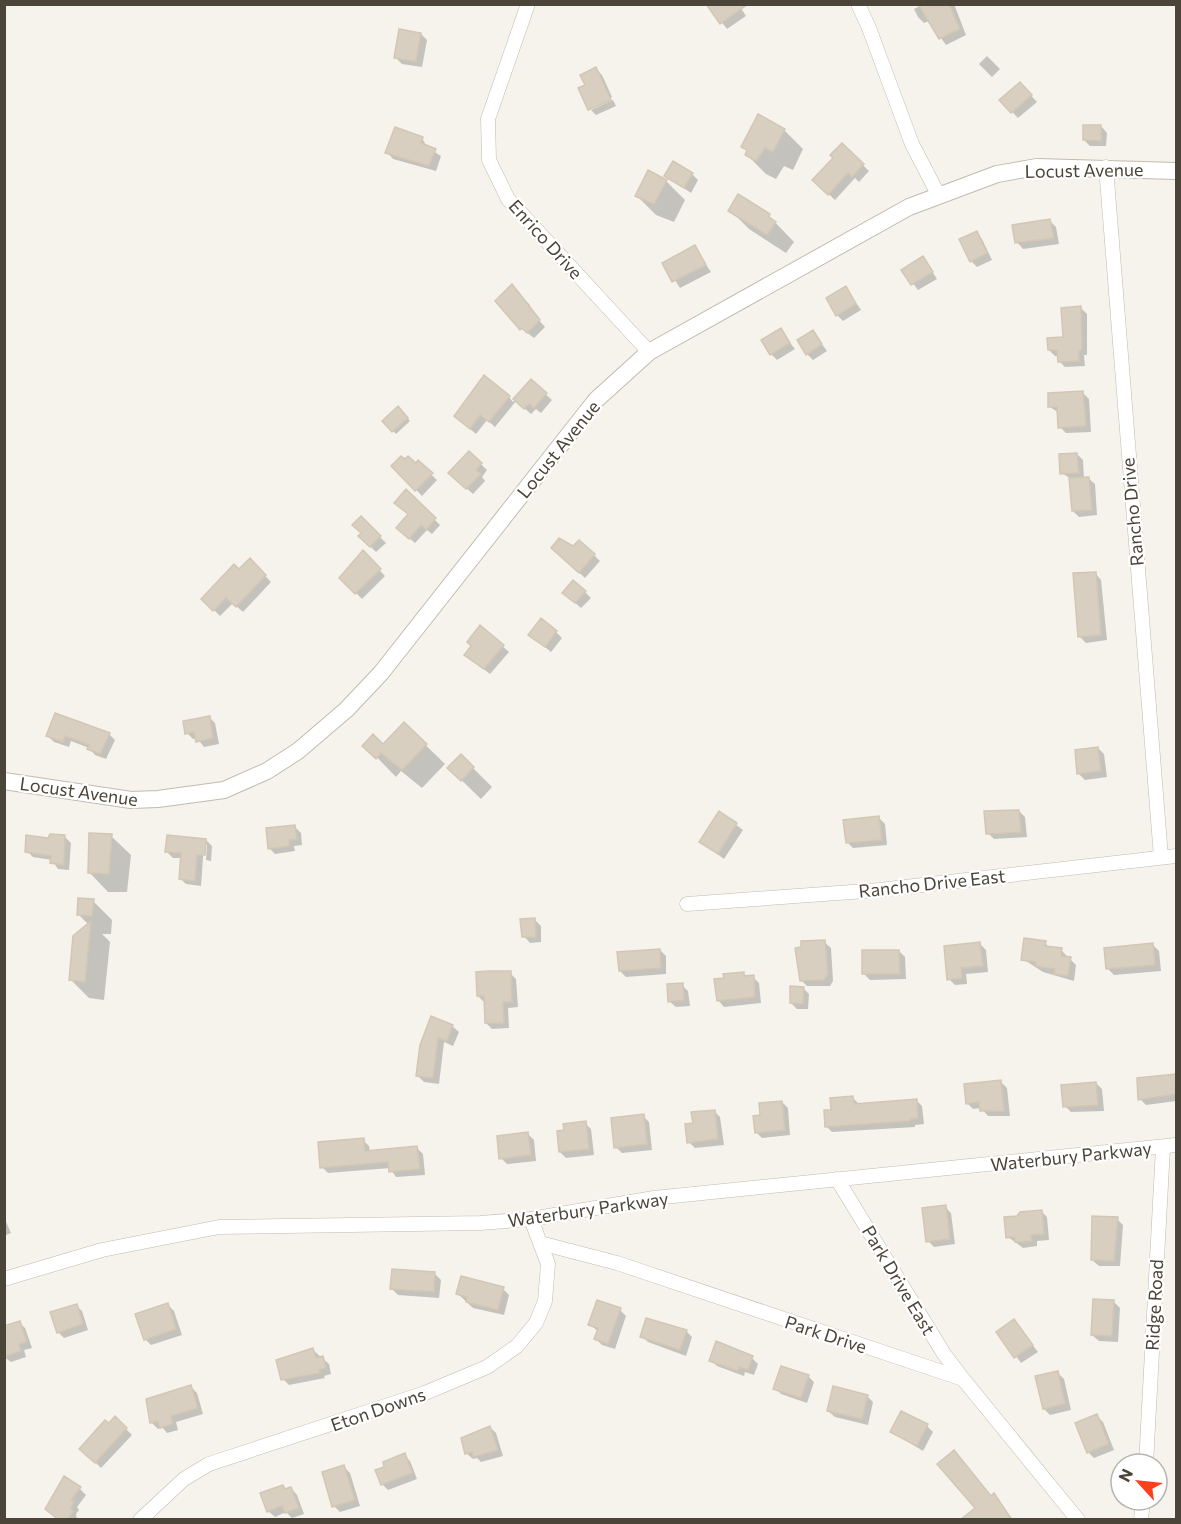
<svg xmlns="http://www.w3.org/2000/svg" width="1181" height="1524" font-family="Commissioner,sans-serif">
  <rect width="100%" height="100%" fill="#f6f3ec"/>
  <!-- shadow -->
  <path fill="#0003" d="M708,4H738L746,16L727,29Z
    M924,4H954L966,35L946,45L929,21L924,23L918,17L914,9Z
    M421,34L427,40L422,67L402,64L396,58Z
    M987,56L1000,69L992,77L979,64Z
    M596,69L602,75L612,97L590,109L580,89L587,86Z
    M1026,90L1037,102L1018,118L1001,100Z
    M613,100L616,106L596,115L591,110Z
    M1101,126L1107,133L1106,146H1090L1084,140Z
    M784,130L803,149L793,170L784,166L776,179L766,174L747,155L748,152L743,147Z
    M422,138L427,147L441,156L436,171L393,159L387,152Z
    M842,145L869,171L859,182L855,178L835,200L814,180L835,158Z
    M692,174L698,180L691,193L666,176Z
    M666,181L685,200L674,222L656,215L637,196Z
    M730,210L769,216L794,242L786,253L749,229Z
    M1050,221L1056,227L1059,244L1023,249L1017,242Z
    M976,233L982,239L992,260L977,267L971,261Z
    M694,247L711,272L680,288L664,263Z
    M923,258L937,279L918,290L903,270Z
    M512,286L530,305L527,307L545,327L534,338L521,328Z
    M846,288L861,310L843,321L837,315Z
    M1081,308L1087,314V355H1084L1085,366L1065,367L1059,361V356H1055L1049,350L1065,339Z
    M780,330L795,349L777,360L771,354Z
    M813,332L827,351L813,360L807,354Z
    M531,381L552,400L541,413L536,409L531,414L516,401L495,427L487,420L476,434L462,422L509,397L513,402Z
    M1083,393L1089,399L1091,432L1066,433L1060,427L1059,413L1050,407Z
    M398,408L410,421L396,434L384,421Z
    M469,453L487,470L482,477L485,481L473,494L456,479Z
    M1077,454L1083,460L1084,479L1088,478L1095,484L1097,515L1079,517L1073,511L1071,479L1062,473Z
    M418,462L437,480L422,496L394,466L416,465Z
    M406,491L440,525L432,534L427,530L415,543L403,533L409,515Z
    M361,518L386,543L376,552L360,536L363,533Z
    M573,548L594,555L600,561L585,578L559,554Z
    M363,553L385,576L362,599L341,578Z
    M250,560L271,582L243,612L233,603L220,616L203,599Z
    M1095,573L1101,580L1107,640L1086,643L1080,637Z
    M585,592L591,598L581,608L564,593Z
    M481,627L509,652L490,674L472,660L473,646Z
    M556,632L562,638L551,652L536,640Z
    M209,717L215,723L219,744L204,747L197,738L193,739L187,733Z
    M404,724L445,764L422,788L401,771L396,777L365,745L383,746Z
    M109,734L115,740L106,759L95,755L89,748L71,741L69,747L54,742L48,736Z
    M1098,748L1104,754L1107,777L1085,780L1079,774Z
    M461,756L492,787L481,799L449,768Z
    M1019,811L1025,817L1027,837L994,839L988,833Z
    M720,813L743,830L724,859L701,842Z
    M879,818L885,824L887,845L853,848L847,842Z
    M295,827L301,833L302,845L294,846L295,851L275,854L269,848Z
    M111,836L131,855L127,892H108L89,872Z
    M65,837L71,843L69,870L58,869L52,860L33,857L27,851L49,839Z
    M206,840L212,846L211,861L206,860L207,844H204L201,886L186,884L180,878L182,858H173L167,852Z
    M93,901L112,920L111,934H102L110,942L104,1000L89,998L70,979L75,937L89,925L78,914Z
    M535,920L541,926V942L530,943L524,936Z
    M824,942L831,948L833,981L830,986H807L801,980Z
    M1045,943L1051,949L1061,950L1076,965L1074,981L1043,972L1023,959Z
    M980,944L986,950L988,972L966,974L967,984L955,985L949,979Z
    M1153,945L1159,951L1161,971L1114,975L1108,969Z
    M660,950L666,956V974L626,977L620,971Z
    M899,951L905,957L906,979L870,980L864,974Z
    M510,973L516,979L518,1007L508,1008L509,1028L492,1029L486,1023L484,1002L478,996Z
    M743,973L748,977H753L759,983L761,1003L724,1007L718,1000L725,979Z
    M682,985L688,991L690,1006L676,1007L669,1001Z
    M803,988L809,994L808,1009H797L791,1003Z
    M452,1026L459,1032L453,1046L444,1042L439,1084L424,1082L418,1076L421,1046Z
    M1176,1076V1101L1146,1105L1140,1099L1138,1079Z
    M1001,1082L1007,1088L1010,1116H988L981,1108L973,1109L967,1103Z
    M1096,1083L1102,1089L1104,1111L1071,1112L1065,1106Z
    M853,1098L859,1104L916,1100L922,1106L924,1124L915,1125V1127L832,1132L826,1126Z
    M782,1102L788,1108L790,1135L762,1138L756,1132L762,1117Z
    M714,1111L720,1117L724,1145L695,1148L689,1142L695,1125Z
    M643,1116L649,1122L652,1150L622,1153L616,1147Z
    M585,1123L591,1129L594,1155L566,1158L560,1152Z
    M528,1134L534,1140L536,1161L507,1164L501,1158Z
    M363,1140L369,1146L370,1152L417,1148L423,1154L425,1175L396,1177L390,1168L328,1173L322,1167Z
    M945,1207L951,1213L955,1244L934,1247L928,1241Z
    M1041,1211L1047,1217L1049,1240L1037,1241V1246L1023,1248L1008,1237Z
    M4,1217L11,1233L4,1236Z
    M1117,1219L1123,1225L1120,1266H1099L1092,1260Z
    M435,1274L441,1280L439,1298L398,1295L392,1289Z
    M503,1289L509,1295L504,1315L473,1308L458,1294Z
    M1114,1302L1120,1308L1118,1342L1099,1341L1092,1335Z
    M76,1305L82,1311L88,1330L64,1338L58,1332Z
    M168,1305L174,1311L182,1335L151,1345L145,1339Z
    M620,1310L626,1316L615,1349L602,1345L596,1339L598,1331L590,1325Z
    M1014,1321L1038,1352L1021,1363L998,1332Z
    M19,1322L25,1328L32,1348L24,1350L26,1357L11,1362L4,1357V1327Z
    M686,1331L692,1337L686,1356L648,1342L642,1336Z
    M313,1350L329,1364L331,1374L324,1376L325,1378L289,1385L283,1379Z
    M752,1358L758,1364L754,1375L745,1372L744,1376L717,1366L711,1360Z
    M1058,1373L1064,1379L1071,1410L1050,1415L1044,1409Z
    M808,1376L814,1382L807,1403L781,1394L775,1388Z
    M191,1387L197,1393L203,1414L176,1422L178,1430L167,1433L162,1427L158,1429L152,1423L148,1400Z
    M867,1396L873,1402L868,1425L835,1417L828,1411Z
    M1097,1416L1103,1422L1114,1450L1094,1458L1088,1452Z
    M115,1418L132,1435L101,1468L87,1454Z
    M927,1426L933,1432L923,1451L892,1432Z
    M490,1427L496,1433L503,1456L481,1462L477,1458L473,1459L466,1453Z
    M404,1455L410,1461L417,1479L388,1490L382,1484L386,1468Z
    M344,1467L350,1473L360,1506L340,1512L334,1506Z
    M283,1487L286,1490L291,1488L297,1495L304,1514L292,1518L286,1512L275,1517L268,1511Z
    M80,1489L86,1495L77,1507L79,1510L76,1514L77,1520H59L47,1509Z
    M994,1495L1013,1520H963L991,1498Z"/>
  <!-- building -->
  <path fill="#d8cfc1" stroke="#d3c7b4" stroke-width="1.5" d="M706,4H748L720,24Z
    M918,4H949L960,29L939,39Z
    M399,29L421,33L416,62L394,58Z
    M596,67L611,100L588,110L578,88L585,85L580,75Z
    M1020,82L1032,95L1011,113L999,100Z
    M758,114L785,129L773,152L765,148L756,161L745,155L747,150L741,147Z
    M1083,125H1101V141L1083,140Z
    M395,127L423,137L421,143L436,149L429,166L385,153Z
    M842,143L864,164L852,177L848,173L828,195L812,180L833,158L830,155Z
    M673,161L693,173L684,188L664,176Z
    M648,170L667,180L654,204L635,196Z
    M738,194L770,214L769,217L776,222L767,235L728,211Z
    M1050,219L1054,238L1015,243L1012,225Z
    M977,231L987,253L970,262L959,239Z
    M695,245L706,265L672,282L662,263Z
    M923,256L933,272L911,285L901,270Z
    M512,284L540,320L527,333L522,328L520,330L495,301Z
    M846,286L856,304L836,316L826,298Z
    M1081,306L1082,350H1079V361L1058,362L1057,350H1048L1047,338L1063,337L1061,308Z
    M781,328L790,343L770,355L761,340Z
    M813,330L822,344L806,355L797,340Z
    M484,375L510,396L489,422L480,415L470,429L454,416Z
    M531,379L547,393L534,408L529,404L524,409L513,399Z
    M1083,391L1086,426L1058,428L1057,407H1048V393Z
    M398,406L408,418L392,432L382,421Z
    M469,451L482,463L476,470L481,474L466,489L448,473Z
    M1077,453L1079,473L1060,474L1059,454Z
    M401,456L405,459L408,456L416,463L418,460L433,473L415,491L391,466Z
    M1089,477L1092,510L1072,511L1069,478Z
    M406,489L436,518L426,530L421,525L409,539L396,528L408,514L394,503Z
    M361,516L381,536L370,547L358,536L361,533L352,525Z
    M559,538L573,546L579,540L595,554L579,573L551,548Z
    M363,550L381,569L355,594L339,578Z
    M250,558L266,575L236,607L226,598L213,611L201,599L234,564L239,569Z
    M1096,572L1101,635L1078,637L1073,573Z
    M573,580L586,591L575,603L562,593Z
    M541,618L557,631L545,647L528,635Z
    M480,625L504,645L484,669L464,655L471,646L467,642Z
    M55,713L110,733L100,754L87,749L89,745L65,736L63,742L46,736Z
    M210,716L213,738L196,742L194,732L185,734L183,721Z
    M404,722L427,744L402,770L381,753L376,759L362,746L373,734L383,744Z
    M1098,747L1101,771L1077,774L1075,750Z
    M461,754L474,767L461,781L447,768Z
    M1019,810L1021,832L986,834L984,811Z
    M719,811L737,823L718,854L699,842Z
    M879,816L882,840L846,843L843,820Z
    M295,825L297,839L289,840V846L268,849L266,828Z
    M89,833L112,834L109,874L88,873Z
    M50,834L65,835L64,865L50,863L51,856L25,852L26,835L48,838Z
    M167,835L206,839L205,855H197L195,881L179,879L181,853L165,852Z
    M78,898L94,899L92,916L77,915Z
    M535,918L536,937H522L520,919Z
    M91,921L85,982L69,980L73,936Z
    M1024,938L1046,941L1045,946L1062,948L1061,956L1071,957L1068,976L1054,974L1055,969L1036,966V962L1021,960Z
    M825,940L828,974L824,980L800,981L795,948L801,947V941Z
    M980,942L983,966L961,968L962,978L947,980L944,946Z
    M1153,943L1155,965L1106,969L1104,948Z
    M660,949L661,968L619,971L617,952Z
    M862,950H899L900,974H862Z
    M489,971H511L512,1002H503L504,1023H485L484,996H477L476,972Z
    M744,972V976L754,975L755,997L717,1001L714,979L724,978L723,974Z
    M683,983L684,1000L668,1002L667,984Z
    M790,986L804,987L803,1004L790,1003Z
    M431,1016L453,1025L447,1041L438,1038L433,1078L416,1076L420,1045Z
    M1176,1074V1094L1138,1100L1137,1078Z
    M1001,1080L1004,1111H980L979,1102L966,1104L964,1084Z
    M1096,1082L1098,1105L1063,1107L1061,1085Z
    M853,1096L854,1104L917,1099L918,1118L910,1119V1121L825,1127L824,1110H831L830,1098Z
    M782,1101L785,1130L755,1133L753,1116L760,1115L759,1103Z
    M715,1110L718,1139L687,1143L685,1124L693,1123L691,1112Z
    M644,1114L647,1144L614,1148L611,1118Z
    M586,1121L589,1149L559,1152L557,1131L564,1130L563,1124Z
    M528,1132L531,1155L499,1159L497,1136Z
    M364,1138L365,1151L417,1146L420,1169L389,1172L388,1162L320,1168L318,1142Z
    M946,1205L950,1239L926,1242L922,1208Z
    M1042,1210L1044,1234L1031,1235L1032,1241L1015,1242V1237L1006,1238L1004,1217L1017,1216L1020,1212Z
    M1092,1216L1118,1217L1114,1261L1091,1260Z
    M392,1269L435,1272L434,1292L390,1289Z
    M461,1276L504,1287L498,1310L466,1302L467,1297L456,1294Z
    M1093,1299L1114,1300L1112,1336L1091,1335Z
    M597,1300L621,1308L608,1344L594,1339L598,1328L588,1325Z
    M168,1303L176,1329L144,1340L135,1314Z
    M77,1304L83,1324L57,1333L50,1312Z
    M646,1318L687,1330L680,1350L640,1337Z
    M1014,1319L1033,1345L1014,1358L996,1332Z
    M20,1321L27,1342L19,1344L21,1351L4,1357V1326Z
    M716,1341L753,1356L748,1370L739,1367L738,1371L709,1361Z
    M313,1348L316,1358L323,1356L326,1368L319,1370L320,1373L281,1380L276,1360Z
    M781,1366L809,1375L801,1398L773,1389Z
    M1058,1371L1065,1404L1043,1409L1035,1376Z
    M191,1385L198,1408L171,1416L173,1424L160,1428L158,1421L150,1423L146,1399Z
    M833,1386L868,1395L862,1419L827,1411Z
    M901,1411L928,1424L917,1446L890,1432Z
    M1097,1414L1109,1444L1087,1453L1075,1423Z
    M115,1416L127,1428L95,1463L79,1449L105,1420L109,1423Z
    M490,1426L498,1450L473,1457L472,1452L465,1454L461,1438Z
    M954,1450L991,1496L994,1493L1012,1520H960L975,1508L937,1464Z
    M405,1453L412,1473L381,1485L375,1470L384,1467L383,1462Z
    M344,1465L355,1500L332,1507L322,1472Z
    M64,1476L81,1487L71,1500L74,1502L71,1507L73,1512L67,1520H59L45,1509Z
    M283,1485L285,1489L291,1487L299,1508L285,1513L282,1506L267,1512L260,1493Z"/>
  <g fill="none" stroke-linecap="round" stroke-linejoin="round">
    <!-- minor casing -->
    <g stroke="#c2bbae" stroke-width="15">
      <path id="minor" d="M528,4L488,119L489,160L508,199L649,352
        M858,4L869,28L912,144L939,196
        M1106,167L1161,857
        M687,904L879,890L1176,856
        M837,1179L944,1354L963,1379
        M540,1243L617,1263L963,1379L1078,1520
        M4,1279L102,1250L219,1227L480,1223L531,1219L654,1198L1176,1145
        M1146,1464L1163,1147
        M140,1520L184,1479L209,1464L425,1393L487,1367L517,1346L536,1323L545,1301L548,1264L531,1219
        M1141,1520L1143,1500"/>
    </g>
    <!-- tertiary casing -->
    <g stroke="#c2bbae" stroke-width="18">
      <path id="tertiary" d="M4,781L131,800L158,799L224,790L267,771L298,751L346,710L381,673L596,400L649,352L909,207L997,174L1037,167L1176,171"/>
    </g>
    <!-- minor -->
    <use href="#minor" stroke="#fff" stroke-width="14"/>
    <!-- tertiary -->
    <use href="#tertiary" stroke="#fff" stroke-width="16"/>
  </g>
  <g text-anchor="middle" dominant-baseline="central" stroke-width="4.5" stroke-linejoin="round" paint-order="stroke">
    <!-- street labels -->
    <g font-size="18" fill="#4b4439" stroke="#fff">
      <text transform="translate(1084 170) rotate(-1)">Locust Avenue</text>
      <text transform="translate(546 239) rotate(48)">Enrico Drive</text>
      <text transform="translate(558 449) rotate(-51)">Locust Avenue</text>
      <text transform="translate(1132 512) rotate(-95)">Rancho Drive</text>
      <text transform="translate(79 791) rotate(8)">Locust Avenue</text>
      <text transform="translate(932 883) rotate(-6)">Rancho Drive East</text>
      <text transform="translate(1071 1156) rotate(-6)">Waterbury Parkway</text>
      <text transform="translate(588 1209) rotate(-8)">Waterbury Parkway</text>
      <text transform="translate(899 1280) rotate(59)">Park Drive East</text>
      <text transform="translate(1154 1305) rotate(-87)">Ridge Road</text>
      <text transform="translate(826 1334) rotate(18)">Park Drive</text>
      <text transform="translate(378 1409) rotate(-19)">Eton Downs</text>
    </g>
  </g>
  <!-- border -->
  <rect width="1181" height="1524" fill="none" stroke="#4b4439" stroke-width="12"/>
  <!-- north arrow -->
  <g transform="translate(1139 1482) rotate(297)"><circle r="28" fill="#ffffff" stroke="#b7b4b0" stroke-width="1.5"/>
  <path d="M0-4.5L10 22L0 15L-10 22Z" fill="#fc3f1d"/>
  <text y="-9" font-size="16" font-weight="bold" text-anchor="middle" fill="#4b4439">N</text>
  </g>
</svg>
